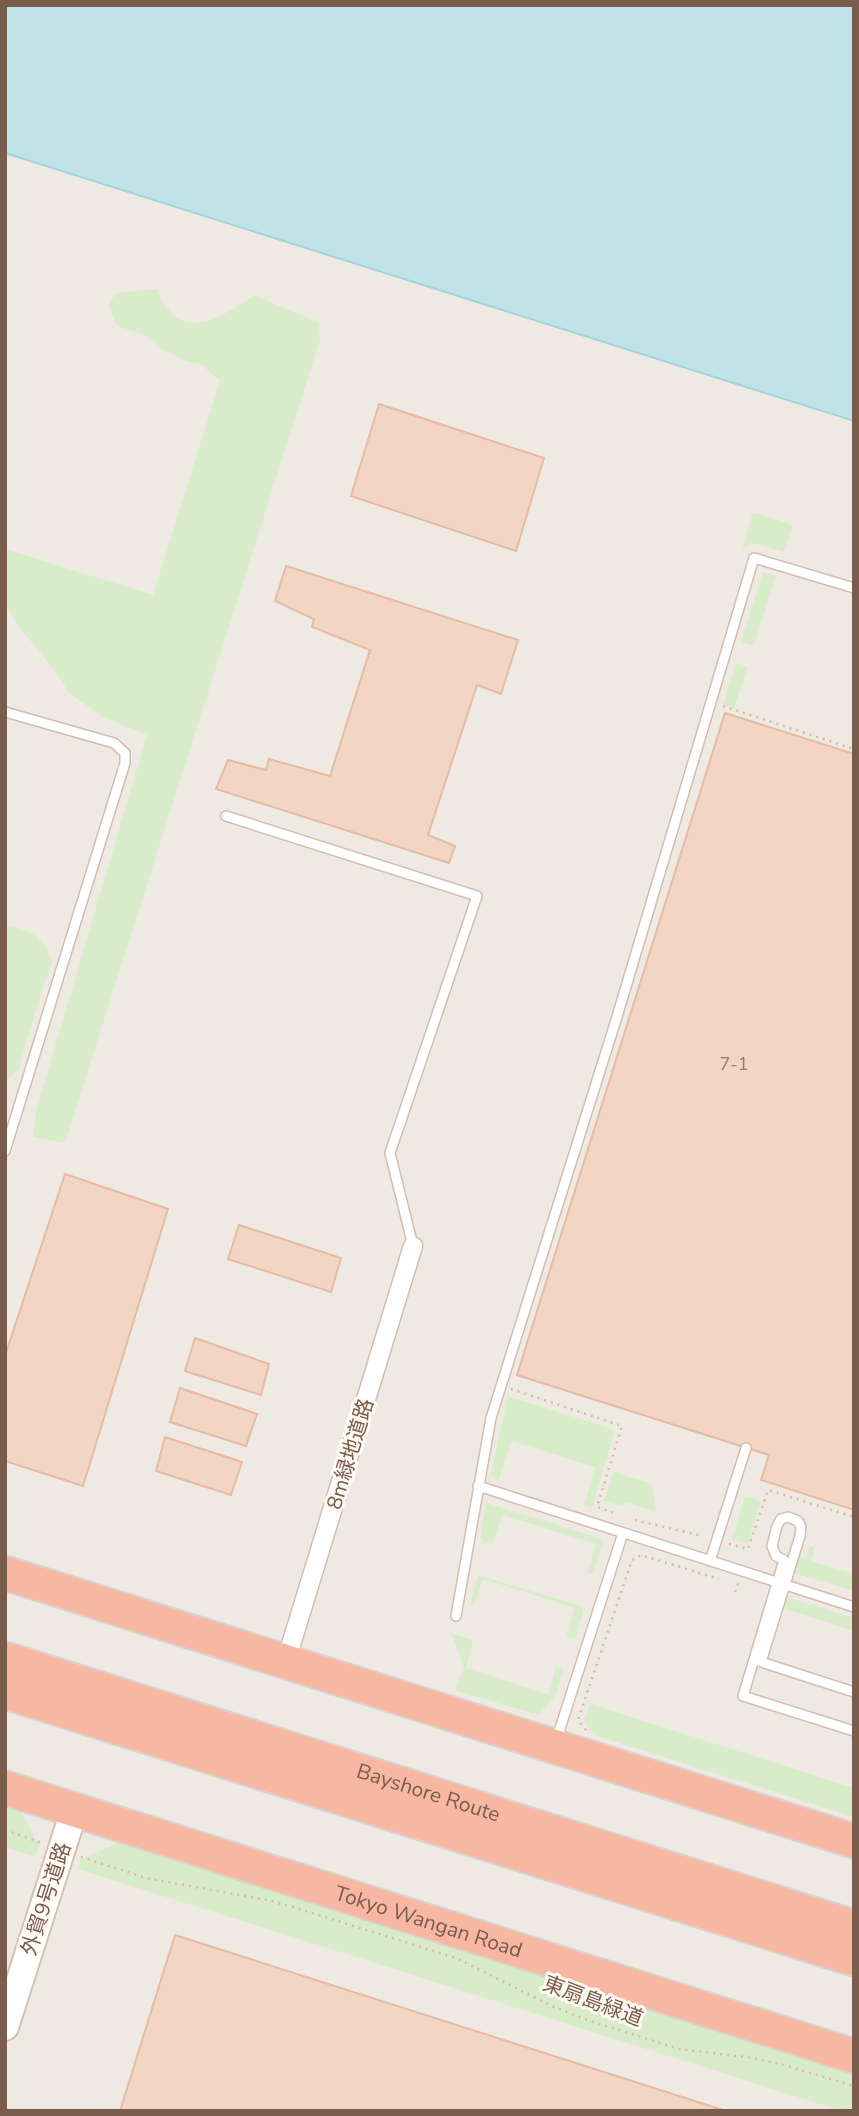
<svg xmlns="http://www.w3.org/2000/svg" width="859" height="2116" font-family="'Nunito Sans','Noto Sans JP',sans-serif">
  <rect width="100%" height="100%" fill="#fdf6ec"/>
  <!-- industrial -->
  <path fill="#efe9e4" d="M5,153L854,421V2111H5Z"/>
  <!-- green -->
  <path fill="#d8ecc9" d="M156,289C162,298 168,311 176,317C201,335 233,308 254,295L319,323L320,340L65,1143L33,1137L36,1111L147,735L103,717L70,694L58,675L20,628L5,603V549L153,595L220,380L200,364L186,361L164,350L144,335L117,326L108,305L116,293Z
    M753,512L793,525L784,552L752,543L742,549Z
    M763,572L776,576L754,646L741,642Z
    M736,663L748,667L734,708L723,705Z
    M5,925C32,930 42,936 53,961L42,990L18,1070L6,1080Z
    M508,1396L615,1430L592,1508L584,1506L595,1467L511,1441L499,1480L495,1479L491,1474Z
    M613,1472L652,1484L656,1512L626,1502L620,1506L604,1501Z
    M745,1496L761,1501L748,1544L732,1539Z
    M486,1503L600,1538L603,1543L593,1575L587,1573L596,1544L502,1515L493,1544L484,1542L480,1537Z
    M810,1546L815,1547L811,1561L854,1574V1591L794,1573L799,1557L806,1559Z
    M478,1575L580,1606L583,1611L575,1639L566,1636L574,1608L483,1579L474,1607L470,1605Z
    M786,1597L854,1618V1631L782,1608Z
    M451,1633L473,1640L466,1668L548,1695L556,1667L562,1668L563,1671L555,1697L538,1715L455,1690L464,1667Z
    M590,1704L854,1788V1817L594,1735L584,1721Z
    M5,1803L18,1807L39,1845L35,1857L5,1847Z
    M123,1840L854,2071V2111H842L78,1869L81,1860Z"/>
  <!-- water -->
  <path fill="#bfe3e8" stroke="#a5d3da" stroke-width="2" d="M5,5H854V421L5,153Z"/>
  <!-- building -->
  <path fill="#f3d5c3" stroke="#e6bba3" stroke-width="2" d="M379,404L544,458L516,551L351,496Z
    M286,566L518,640L501,694L477,685L428,835L455,846L449,863L216,789L228,760L266,770L269,759L330,776L370,650L312,627L314,619L275,601Z
    M725,713L854,754V1510L761,1480L769,1455L517,1375Z
    M65,1174L168,1209L83,1486L5,1461V1356Z
    M239,1225L341,1258L331,1292L228,1259Z
    M195,1338L269,1364L261,1395L185,1371Z
    M180,1388L257,1414L246,1446L170,1422Z
    M165,1437L242,1462L231,1495L156,1471Z
    M175,1935L726,2111H120Z"/>
  <g fill="none" stroke-linecap="round" stroke-linejoin="round">
    <!-- lane casing -->
    <g stroke="#d1beb0" stroke-width="12">
      <path id="lane" d="M5,712L114,743L125,753V763L5,1151
        M226,816L477,896L390,1153L413,1246
        M478,1486L854,1607
        M710,1561L746,1448
        M456,1616L491,1418L616,1020L754,558L854,588
        M854,1692L761,1662L800,1536L801,1527L798,1521L788,1517L781,1519L777,1526L772,1546L776,1556L784,1560L743,1696L854,1731
        M556,1741L623,1533"/>
    </g>
    <!-- street casing -->
    <g stroke="#d1beb0" stroke-width="21">
      <path id="street" d="M286,1661L413,1246"/>
    </g>
    <!-- secondary casing -->
    <g stroke="#d6c0b0" stroke-width="30">
      <path id="secondary" d="M5,2027L74,1811"/>
    </g>
    <!-- highway casing -->
    <g stroke="#dad1cd" stroke-width="37">
      <g id="highway">
        <path d="M5,1573L854,1841"/>
        <path id="s1" d="M5,1659L854,1927"/>
        <path d="M5,1692L854,1959"/>
        <path id="s2" d="M5,1788L854,2056"/>
      </g>
    </g>
    <!-- path -->
    <path stroke="#d9b8a5" stroke-width="2.5" stroke-dasharray="2 5" stroke-linecap="butt" d="M723,706L854,749
      M511,1389L622,1426L597,1507L617,1514
      M635,1520L703,1536
      M729,1544L748,1549L768,1490L854,1517
      M735,1592L738,1584L736,1583
      M586,1730L578,1720L632,1560L641,1555L719,1579
      M5,1830L42,1843
      M81,1857L146,1878L267,1900L293,1907L456,1958L552,2006L587,2020L679,2049L753,2058L784,2065L854,2086"/>
    <!-- lane -->
    <use href="#lane" stroke="#fff" stroke-width="9"/>
    <!-- street -->
    <use href="#street" stroke="#fff" stroke-width="18"/>
    <!-- secondary -->
    <use href="#secondary" stroke="#fff" stroke-width="26"/>
    <!-- highway -->
    <use href="#highway" stroke="#f7b7a3" stroke-width="33"/>
  </g>
  <g text-anchor="middle" dominant-baseline="central" stroke-width="6" stroke-linejoin="round" paint-order="stroke">
    <!-- number labels -->
    <g font-size="18" fill="#987a6a">
      <text x="734" y="1064">7-1</text>
    </g>
    <!-- street labels -->
    <g font-size="21" fill="#7a5c4d" stroke="#fffaf3">
      <text transform="translate(350 1454) rotate(-73)">8m緑地道路</text>
      <text stroke="none"><textPath href="#s1" startOffset="444">Bayshore Route</textPath></text>
      <text transform="translate(46 1899) rotate(-72)">外貿9号道路</text>
      <text stroke="none"><textPath href="#s2" startOffset="444">Tokyo Wangan Road</textPath></text>
      <text transform="translate(593 2001) rotate(21)">東扇島緑道</text>
    </g>
  </g>
  <!-- border -->
  <rect width="859" height="2116" fill="none" stroke="#7a5c4d" stroke-width="14"/>
</svg>
